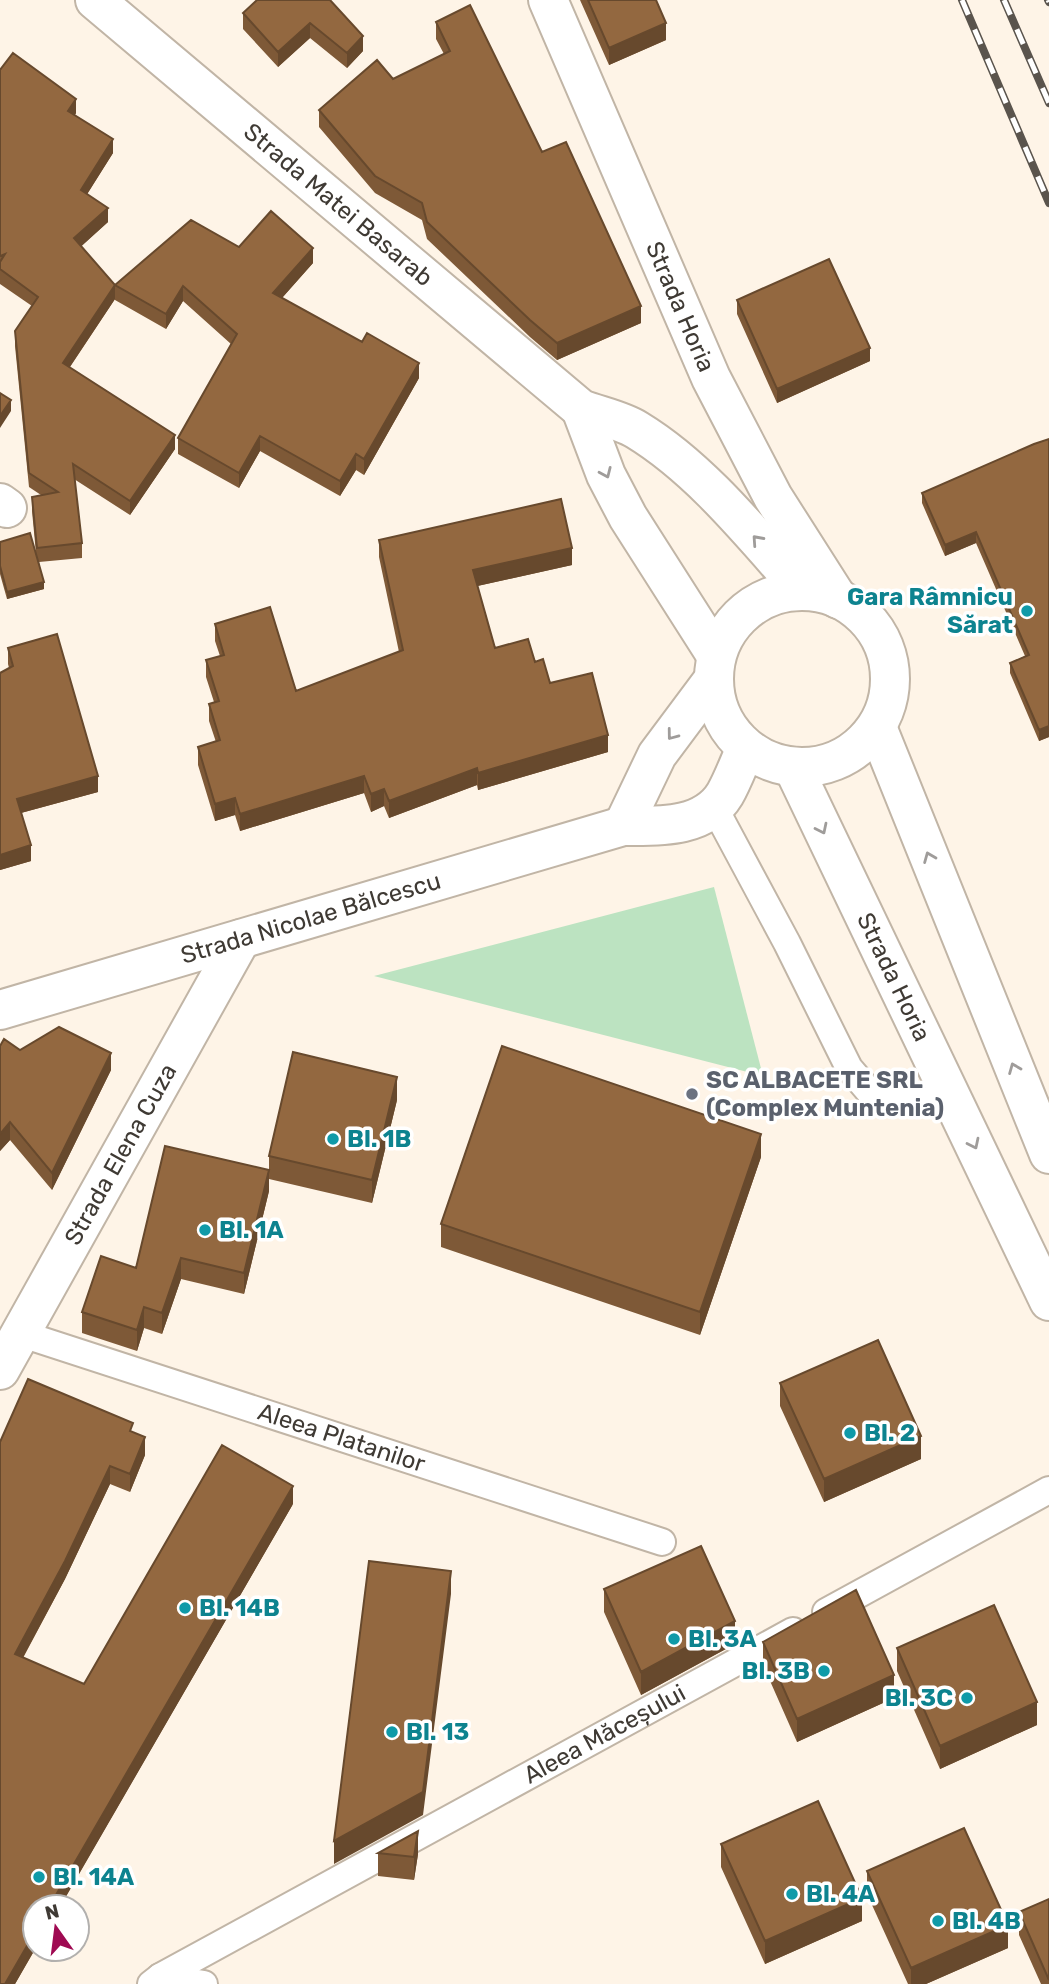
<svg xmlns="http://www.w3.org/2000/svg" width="1049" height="1984" font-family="Rubik,sans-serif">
  <rect width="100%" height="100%" fill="#fef4e7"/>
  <!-- green -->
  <path fill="#bce3c1" d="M714,887L763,1076L374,976Z"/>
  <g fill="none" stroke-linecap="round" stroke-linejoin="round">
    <!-- service casing -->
    <g stroke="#c1b5a6" stroke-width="30">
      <g id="service">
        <path d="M714,807L787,943L849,1068L873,1096L892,1103L952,1099"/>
        <path id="s1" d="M22,1334L662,1542"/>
        <path d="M826,1612L1049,1490"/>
        <path d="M160,1977L204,1984"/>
        <path id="s2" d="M151,1984L160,1977L793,1631"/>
      </g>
    </g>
    <!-- minor casing -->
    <g stroke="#c1b5a6" stroke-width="42">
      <g id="minor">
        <path d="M0,503L7,508"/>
        <path id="s3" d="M0,1370L241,939"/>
      </g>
    </g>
    <!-- tertiary casing -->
    <g stroke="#c1b5a6" stroke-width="42">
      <g id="tertiary">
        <path id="s4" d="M95,0L581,409C599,416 621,420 637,430C701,469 754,536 803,591"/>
        <path id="s5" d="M548,0L711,378L773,497L838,599"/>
        <path d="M581,409L606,475L628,517L716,655"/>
        <circle cx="802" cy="679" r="88"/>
        <path d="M877,727L1049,1154"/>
        <path id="s6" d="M793,767L1049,1301"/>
        <path d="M623,826L657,755L713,680"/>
        <path id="s7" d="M0,1010L623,826C657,826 704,829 725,794C733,780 739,763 746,748"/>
      </g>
    </g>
    <!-- service -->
    <use href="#service" stroke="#fff" stroke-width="26"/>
    <!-- minor -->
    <use href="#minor" stroke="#fff" stroke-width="38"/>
    <!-- tertiary -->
    <use href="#tertiary" stroke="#fff" stroke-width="38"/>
    <!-- rail casing -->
    <g stroke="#5a544d" stroke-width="8">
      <path id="rail" d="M962,0L1049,203
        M1004,0L1049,103
        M1048,0L1049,2"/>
    </g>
    <!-- rail -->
    <use href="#rail" stroke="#fff" stroke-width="5" stroke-dasharray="16" stroke-linecap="butt"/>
  </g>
  <!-- wall -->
  <path fill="#7e5937" d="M330,0L363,51L347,68L310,38L278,67L243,29V13Z
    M580,0H656L666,40L609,65Z
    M436,22L542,152L641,323L557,360L530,337L427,239L422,220L375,193L319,127V110L393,79L444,54L436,39Z
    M0,70L76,113L75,115L113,153L87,194L108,222L81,246L115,299L70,367L175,449L130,515L74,479L82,543V558L39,562L44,589L7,599L0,574V542L36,553L32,511V497L41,495L29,487L15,346V331L32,306L0,284Z
    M239,247L313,263L282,298L419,378L364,475L356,470L340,496L260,451L239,488L178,454V438L231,344L183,301L166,329L115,300V285Z
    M737,300L870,361L777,403L737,314Z
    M1049,439V737L1039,741L1010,673V663L1025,656L976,543L945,556L922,503V493Z
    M379,540L572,565L477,586L495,648L535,662L550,683L608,752L478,790L477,785L389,818L384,806L371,812L364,793L240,831L235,815L215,821L198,765V747L216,742L209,721V704L214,702L206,677V660L220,656L215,641V624L296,691L399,652L379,557Z
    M8,648L98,792L21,813L31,861L0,870V673L9,668L8,664Z
    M0,1046L111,1070L52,1190L10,1140L0,1151Z
    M397,1100L372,1203L269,1179V1191L244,1294L181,1279L162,1334L144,1328L137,1351L82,1333V1312L136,1268L269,1170V1156Z
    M761,1157L700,1335L441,1247V1224Z
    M780,1383L921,1459L824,1502L780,1406Z
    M133,1433L145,1455L130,1492L110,1484L65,1579L23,1658L84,1684L293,1504L15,1984L0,1442Z
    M604,1589L735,1644L641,1695L604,1612Z
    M763,1642L894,1698L797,1742L763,1665Z
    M897,1648L1037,1725L940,1769L897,1671Z
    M721,1844L862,1921L765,1964L721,1867Z
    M378,1853L418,1854L414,1880L378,1876Z
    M867,1871L1008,1948L926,1984H908L867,1894Z
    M1049,1899V1984H1041L1019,1935V1912Z"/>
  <!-- shaded-wall -->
  <path fill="#67492d" d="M310,23V38L278,67V52Z
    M666,23V40L609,65V48Z
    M363,36V51L347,68V53Z
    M76,99V113L68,125V111Z
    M113,139V153L81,204V190Z
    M108,208V222L74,253V238Z
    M313,248V263L273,308V293Z
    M115,285V299L63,377V363Z
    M183,286V301L166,329V314Z
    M641,306V323L557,360V343Z
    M870,348V361L777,403V389Z
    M419,363V378L364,475V459Z
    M11,400V411L0,428V416Z
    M175,435V449L130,515V501Z
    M260,436V451L239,488V473Z
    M356,454V470L340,496V481Z
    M976,532V543L945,556V545Z
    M572,548V565L473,587V570Z
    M44,582V589L7,599V592Z
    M1049,726V737L1039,741V730Z
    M608,735V752L478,790V773Z
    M477,768V785L389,818V801Z
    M98,776V792L17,814V799Z
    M364,776V793L240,831V814Z
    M384,789V806L371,812V794Z
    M235,798V815L215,821V804Z
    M31,845V861L0,870V855Z
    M111,1053V1070L52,1190V1173Z
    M397,1077V1100L372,1203V1180Z
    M10,1122V1140L0,1151V1134Z
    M761,1134V1157L700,1335V1312Z
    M269,1170V1191L244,1294V1273Z
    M181,1258V1279L162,1334V1313Z
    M144,1307V1328L137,1351V1330Z
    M921,1436V1459L824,1502V1479Z
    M145,1437V1455L130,1492V1474Z
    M110,1466V1484L65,1579L15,1672V1654Z
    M293,1486V1504L60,1907H49Z
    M451,1571V1594L423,1815L334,1864V1841Z
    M735,1621V1644L641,1695V1672Z
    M894,1675V1698L797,1742V1719Z
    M1037,1702V1725L940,1769V1746Z
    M418,1831V1854L414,1880V1857Z
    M862,1898V1921L765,1964V1941Z
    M1008,1925V1948L926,1984H911V1968Z
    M35,1932V1949L15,1984H5Z"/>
  <!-- building -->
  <path fill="#936840" stroke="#67492d" stroke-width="2" d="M257,0H330L363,36L347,53L310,23L278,52L243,13Z
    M588,0H656L666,23L609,48Z
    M470,5L542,152L566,142L641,306L557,343L530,320L427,222L422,203L375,176L319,110L377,60L393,79L450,51L436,22Z
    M13,53L76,99L68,111L113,139L81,190L108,208L74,238L115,285L63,363L175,435L130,501L73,464L82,543L37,548L32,497L58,492L29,473L15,331L38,297L0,269V262L5,254L0,256V70Z
    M271,211L313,248L273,293L362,342L367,333L419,363L364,459L356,454L340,481L260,436L239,473L178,438L237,334L183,286L166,314L115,285L191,220L239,247Z
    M829,259L870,348L777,389L737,300Z
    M0,393L11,400L0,416Z
    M1049,439V726L1039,730L1010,663L1029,655L976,532L945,545L922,493L1034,444Z
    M561,499L572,548L473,570L495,648L528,639L535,662L543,659L550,683L592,673L608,735L478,773L477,768L389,801L384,789L371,794L364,776L240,814L235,798L215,804L198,747L220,740L209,704L219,701L206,660L224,655L215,624L270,607L296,691L403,650L379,540Z
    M30,533L44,582L7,592L0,566V542Z
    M57,634L98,776L17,799L31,845L0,855V673L13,666L8,648Z
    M59,1027L111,1053L52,1173L10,1122L0,1134V1046L4,1039L20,1050Z
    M502,1046L761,1134L700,1312L441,1224Z
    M293,1052L397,1077L372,1180L269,1156Z
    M165,1146L269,1170L244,1273L181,1258L162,1313L144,1307L137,1330L82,1312L101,1256L136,1268Z
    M878,1340L921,1436L824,1479L780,1383Z
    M28,1379L133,1423L130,1431L145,1437L130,1474L110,1466L65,1561L15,1654L84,1684L222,1445L293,1486L49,1907H35V1932L5,1984H0V1442Z
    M701,1546L735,1621L641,1672L604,1589Z
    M369,1561L451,1571L423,1792L334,1841Z
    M856,1590L894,1675L797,1719L763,1642Z
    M994,1605L1037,1702L940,1746L897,1648Z
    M818,1801L862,1898L765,1941L721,1844Z
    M964,1828L1008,1925L911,1968L867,1871Z
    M418,1831L414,1857L378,1853Z
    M1049,1899V1980L1019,1912Z"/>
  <!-- one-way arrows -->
  <defs><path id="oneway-chevron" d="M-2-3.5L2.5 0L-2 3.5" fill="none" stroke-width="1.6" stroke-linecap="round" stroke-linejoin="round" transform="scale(1.75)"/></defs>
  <g stroke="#9f9c9a">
    <use href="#oneway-chevron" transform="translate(606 473) rotate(66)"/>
    <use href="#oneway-chevron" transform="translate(757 540) rotate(-132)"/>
    <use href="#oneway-chevron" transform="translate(672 735) rotate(127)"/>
    <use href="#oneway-chevron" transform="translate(822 829) rotate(64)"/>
    <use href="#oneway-chevron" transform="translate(929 857) rotate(-112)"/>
    <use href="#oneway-chevron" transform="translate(1014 1068) rotate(-112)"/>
    <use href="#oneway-chevron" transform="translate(974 1144) rotate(64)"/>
  </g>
  <!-- markers -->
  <g fill="#0f9aa8" stroke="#fff" stroke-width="2.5">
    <circle cx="1027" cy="611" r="7"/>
    <circle cx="333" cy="1139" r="7"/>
    <circle cx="205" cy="1230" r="7"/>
    <circle cx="850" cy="1433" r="7"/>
    <circle cx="185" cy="1608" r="7"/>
    <circle cx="674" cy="1639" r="7"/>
    <circle cx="824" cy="1671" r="7"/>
    <circle cx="967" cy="1698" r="7"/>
    <circle cx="392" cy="1732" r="7"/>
    <circle cx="39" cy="1877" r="7"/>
    <circle cx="792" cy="1894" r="7"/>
    <circle cx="938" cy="1921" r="7"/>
  </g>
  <circle fill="#6b7280" stroke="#fff" stroke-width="2.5" cx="692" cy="1094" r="7"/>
  <g text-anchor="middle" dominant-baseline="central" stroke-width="7" stroke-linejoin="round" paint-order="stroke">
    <!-- street labels -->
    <g font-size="24" fill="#3f3a34" stroke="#fff">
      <text stroke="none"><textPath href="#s4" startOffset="318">Strada Matei Basarab</textPath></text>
      <text stroke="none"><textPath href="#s5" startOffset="334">Strada Horia</textPath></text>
      <text stroke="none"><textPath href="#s7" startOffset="324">Strada Nicolae Bălcescu</textPath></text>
      <text stroke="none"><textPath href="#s6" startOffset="233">Strada Horia</textPath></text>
      <text stroke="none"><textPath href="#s3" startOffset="247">Strada Elena Cuza</textPath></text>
      <text stroke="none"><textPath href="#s1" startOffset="336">Aleea Platanilor</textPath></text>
      <text stroke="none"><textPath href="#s2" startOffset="518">Aleea Măceșului</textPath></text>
    </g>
    <!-- culture labels -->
    <g font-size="24" font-weight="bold" fill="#0d838f" stroke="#fff" text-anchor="start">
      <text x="1013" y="597" text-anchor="end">Gara Râmnicu<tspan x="1013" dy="28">Sărat</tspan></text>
      <text x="347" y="1139">Bl. 1B</text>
      <text x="219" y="1230">Bl. 1A</text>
      <text x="864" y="1433">Bl. 2</text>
      <text x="199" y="1608">Bl. 14B</text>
      <text x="688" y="1639">Bl. 3A</text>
      <text x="810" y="1671" text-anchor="end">Bl. 3B</text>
      <text x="953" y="1698" text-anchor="end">Bl. 3C</text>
      <text x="406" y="1732">Bl. 13</text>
      <text x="53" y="1877">Bl. 14A</text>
      <text x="806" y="1894">Bl. 4A</text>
      <text x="952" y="1921">Bl. 4B</text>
    </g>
    <!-- worship labels -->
    <g font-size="24" font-weight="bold" fill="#5b616d" stroke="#fff" text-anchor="start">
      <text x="706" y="1080">SC ALBACETE SRL<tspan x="706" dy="28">(Complex Muntenia)</tspan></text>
    </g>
  </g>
  <!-- north arrow -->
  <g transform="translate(56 1928) rotate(346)"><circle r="33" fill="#ffffff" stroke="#b2b0ae" stroke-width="2"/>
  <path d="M0-5L12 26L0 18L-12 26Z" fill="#9f0a52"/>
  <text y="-10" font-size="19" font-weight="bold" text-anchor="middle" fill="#3f3a34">N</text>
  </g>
</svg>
